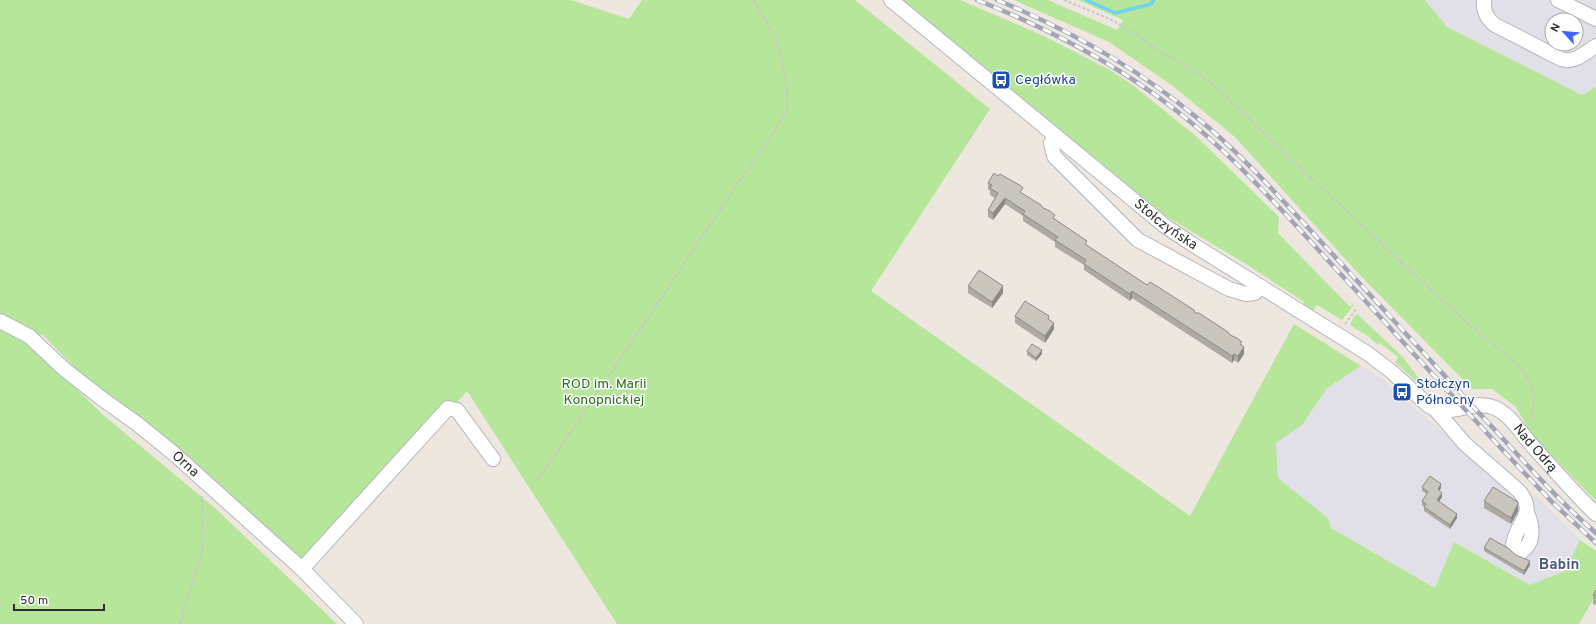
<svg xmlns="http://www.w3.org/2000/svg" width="1596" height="624" font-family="Overpass,sans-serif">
  <rect width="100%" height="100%" fill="#eee7df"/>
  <!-- industrial -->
  <path fill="#e1dfe7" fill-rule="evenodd" d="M1425,0H1596V87L1582,95L1447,27ZM1552,20H1576V44H1552Z
    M1361,366L1384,380L1411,405L1522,499L1537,497L1580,540L1565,571L1530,585L1454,542L1436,588L1331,528L1328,518L1278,478L1276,443L1302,425L1327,388Z"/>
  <!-- green -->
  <path fill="#b6e69a" d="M0,0H571L629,19L642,0H855L990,109L871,291L1190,516L1294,324L1361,366L1327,388L1302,425L1276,443L1278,478L1328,518L1331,528L1435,588L1454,542L1530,585L1565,571L1580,540L1596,551V594L1579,624H617L467,391L308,567L110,404L42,334L31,344L102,414L216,509L337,624H0Z
    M900,0H960L1044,36L1110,70L1134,86L1197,137L1279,217L1278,233L1350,307L1353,304L1354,305L1342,320L1317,305L1313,311L1303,305L1304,302L1246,264L1167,217Z
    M1014,0H1048L1117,30L1123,20L1078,0H1425L1447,27L1582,95L1596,87V501L1532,435L1516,407L1492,389H1472L1356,271L1235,137L1170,84L1109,42Z
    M1357,314L1402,356L1426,388L1424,389L1395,362L1398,357L1380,343L1378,345L1369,337L1350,325L1353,318Z"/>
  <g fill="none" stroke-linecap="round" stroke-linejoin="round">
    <!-- stream -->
    <path stroke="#70d3f2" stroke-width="3.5" d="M1086,0L1115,13L1151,4L1154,0"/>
    <!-- minor casing -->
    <g stroke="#b3b6c0" stroke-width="16">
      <g id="minor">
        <path id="s1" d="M891,0L1165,226L1192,244L1367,353L1392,372L1429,406C1450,419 1472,398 1495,408C1509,414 1519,430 1529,442C1551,466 1572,491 1596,514"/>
        <path d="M1484,0C1483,11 1486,18 1495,25L1561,59C1574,64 1586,52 1596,46"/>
        <path d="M1558,0L1596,19"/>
        <path d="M1056,137L1051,143L1054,156L1138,240L1229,289L1246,294L1255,293L1260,286"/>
        <path id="s2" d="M0,321L29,336L64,369L101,398L136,423L172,452L302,569L356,624"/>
        <path d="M1435,409L1465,444L1519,491C1538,515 1516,521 1513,545L1521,552C1535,543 1533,526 1527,513"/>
        <path d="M302,569L448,408L457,410L493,459"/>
      </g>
    </g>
    <!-- path -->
    <path stroke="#c8c8c8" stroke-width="2" stroke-dasharray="3 2" stroke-linecap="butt" d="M1064,0L1110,19L1131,31L1158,50L1194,71L1213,84L1292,160L1456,313L1521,367L1532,386L1534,399L1532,416L1529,422
      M1345,324L1357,308
      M538,480L634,339L741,179L775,131L787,109V86L778,44L754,0
      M180,624L202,553V496"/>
    <!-- minor -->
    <use href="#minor" stroke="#fff" stroke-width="14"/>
    <!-- rail casing -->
    <g stroke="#a1a5b7" stroke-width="4.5">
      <path id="rail" d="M977,0C1047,28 1113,62 1173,108C1234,155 1284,213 1336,269C1408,347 1479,426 1552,502L1596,543
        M997,0C1069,30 1136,67 1196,117C1238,151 1275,192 1312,232C1368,292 1424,353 1480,414C1518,454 1554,497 1596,533"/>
    </g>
    <!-- rail -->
    <use href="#rail" stroke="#fff" stroke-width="3" stroke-dasharray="9" stroke-linecap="butt"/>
  </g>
  <!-- wall -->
  <path fill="#aea9a3" d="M988,183L1023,194L1043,208L1055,219L1087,246L1147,285L1195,313L1230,335L1242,345L1244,354L1238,363L1234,360L1232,363L1132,298L1130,301L1084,270V265L1055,247V242L1023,221V216L1005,204L993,220L988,217V210L995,198L990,195V191L988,189Z
    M968,286L1003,293L992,308L968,293Z
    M1015,316L1049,319L1054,329L1045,343L1015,323Z
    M1027,351L1042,354L1036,361L1027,355Z
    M1422,487L1441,488L1439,491L1442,497L1439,502L1457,518L1450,529L1424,511V507L1422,505V501L1427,494L1422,491Z
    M1484,501L1518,502V511L1511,524L1484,508Z
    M1484,548L1516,555L1530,565L1524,575L1484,551Z
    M1596,590V605L1593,604V595Z"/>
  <!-- shaded-wall -->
  <path fill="#8d8a84" d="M1005,198V204L993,220V213Z
    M1003,286V293L992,308V302Z
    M1132,291V298L1130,301V294Z
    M1054,323V329L1045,343V336Z
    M1244,347V354L1238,363V356Z
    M1042,350V354L1036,361V358Z
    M1234,354V360L1232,363V356Z
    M1441,484V488L1438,493V489Z
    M1442,493V497L1437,504V500Z
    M1518,504V511L1511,524V518Z
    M1457,514V518L1450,529V525Z
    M1530,561V565L1524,575V571Z"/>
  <!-- building -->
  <path fill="#cac5bd" stroke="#8d8a84" d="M994,173L998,176L1000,174L1021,186L1023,188L1020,192L1041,205L1043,208L1050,211L1055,215L1053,218L1087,241L1085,244L1147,285L1150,282L1155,285L1194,310L1195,313H1199L1228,332L1230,335L1237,338L1242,342L1240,344L1244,347L1238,356L1234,354L1232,356L1132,291L1130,294L1084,264L1086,260L1055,240L1058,237L1023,214L1025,211L1005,198L993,213L988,210L998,193L990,188L992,185L988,183Z
    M979,270L1003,286L992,302L968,286Z
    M1025,301L1049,316L1048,319L1054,323L1045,336L1015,316Z
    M1032,344L1042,350L1036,358L1027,351Z
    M1430,476L1441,484L1438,489L1442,493L1437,500L1457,514L1450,525L1424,507L1426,504L1422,501L1428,492L1422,487Z
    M1493,487L1518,502V504L1511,518L1484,501Z
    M1490,538L1508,548L1516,555L1530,561L1524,571L1484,548Z
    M1596,590V596L1593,595Z"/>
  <!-- icons -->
  <defs>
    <g id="bus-square" transform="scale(1)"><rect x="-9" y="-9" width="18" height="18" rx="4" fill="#1a4fb4" stroke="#fff"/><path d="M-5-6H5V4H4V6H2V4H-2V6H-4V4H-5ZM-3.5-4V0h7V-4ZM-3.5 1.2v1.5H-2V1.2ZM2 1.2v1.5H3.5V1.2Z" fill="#fff"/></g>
  </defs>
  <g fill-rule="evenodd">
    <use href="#bus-square" x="1001" y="80"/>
    <use href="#bus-square" x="1402" y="392"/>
  </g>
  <g text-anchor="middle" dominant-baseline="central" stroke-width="3" stroke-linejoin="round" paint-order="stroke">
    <!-- transit labels -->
    <g font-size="14" fill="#164399" stroke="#fff" text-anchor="start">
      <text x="1015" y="80">Cegłówka</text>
      <text x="1416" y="384">Stołczyn<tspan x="1416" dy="16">Północny</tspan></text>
    </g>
    <!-- street labels -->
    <g font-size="14" fill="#2d2d2d" stroke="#fff">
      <text stroke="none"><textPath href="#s1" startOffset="355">Stołczyńska</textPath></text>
      <text stroke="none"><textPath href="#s1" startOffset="800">Nad Odrą</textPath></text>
      <text stroke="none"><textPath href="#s2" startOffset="235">Orna</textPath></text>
    </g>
    <!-- park labels -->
    <g font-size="14" fill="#2c6d19" stroke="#fff">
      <text x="604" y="384">ROD im. Marii<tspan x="604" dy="16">Konopnickiej</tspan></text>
    </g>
    <!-- neighbourhood labels -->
    <g font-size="15" font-weight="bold" fill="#4b567f" stroke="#fff">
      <text x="1559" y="565">Babin</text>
    </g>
  </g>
  <!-- north arrow -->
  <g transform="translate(1564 32) rotate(297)"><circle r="19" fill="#ffffff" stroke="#ababab"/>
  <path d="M0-3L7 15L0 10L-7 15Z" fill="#3b65ff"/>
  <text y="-6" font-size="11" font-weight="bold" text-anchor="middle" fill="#2d2d2d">N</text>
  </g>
  <!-- scale -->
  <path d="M14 604v6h90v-6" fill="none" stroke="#2d2d2d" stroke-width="2"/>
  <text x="20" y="604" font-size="12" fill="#2d2d2d" stroke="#ffffff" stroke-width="3" paint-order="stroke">50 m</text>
</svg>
